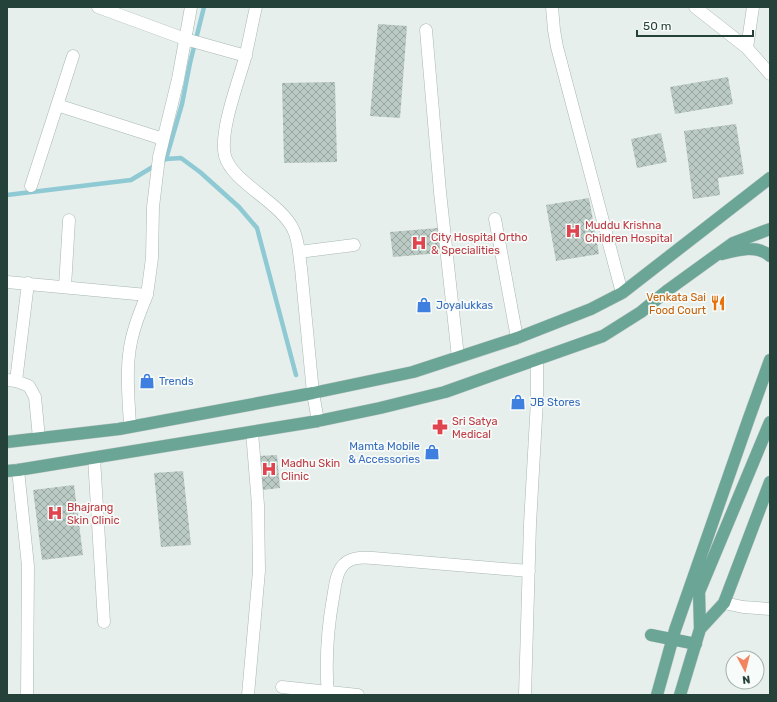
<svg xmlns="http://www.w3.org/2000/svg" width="777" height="702" font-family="Rubik,sans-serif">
  <defs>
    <pattern id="building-cross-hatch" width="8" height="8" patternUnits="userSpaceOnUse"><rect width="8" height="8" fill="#bbcac4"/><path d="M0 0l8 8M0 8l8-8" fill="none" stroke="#98a6a0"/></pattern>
  </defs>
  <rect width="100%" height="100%" fill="#e6efeb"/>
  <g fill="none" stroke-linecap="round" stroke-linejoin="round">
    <!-- stream -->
    <path stroke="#8ec9d4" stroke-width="4.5" d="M166,159L182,104L190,63L204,7
      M7,195L131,180L166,159L181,158L200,172L239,207L257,228L296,375"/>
  </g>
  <!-- building -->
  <path fill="url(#building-cross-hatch)" d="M378,24L407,26L400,118L370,116Z
    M728,77L733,104L675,114L670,87Z
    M335,82L337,162L284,163L282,83Z
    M736,124L744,174L718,178L720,195L693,199L684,131Z
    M661,133L667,162L637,168L631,139Z
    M589,198L599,254L556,261L546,205Z
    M438,228L440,253L393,257L390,232Z
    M277,455L280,488L262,490L259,456Z
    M183,471L191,545L161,547L154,473Z
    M74,485L83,555L42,560L33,490Z"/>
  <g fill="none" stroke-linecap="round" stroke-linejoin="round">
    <!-- minor casing -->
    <g stroke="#a8b8b2" stroke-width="13">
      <path id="minor" d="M98,7L185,39L246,56
        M256,7C252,24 249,41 245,58C238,83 219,132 225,156C232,182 280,202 293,229C299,240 299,256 301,268L313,393L318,421
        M552,7L554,30L557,47L622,293
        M695,7L747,48L770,74
        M426,30L440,192L458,357
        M747,48L753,7
        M57,105L163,139
        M31,186L73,56
        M495,219L517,338
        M299,252L354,245
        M7,282L147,295L152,258L153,207L159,157L178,79L191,7
        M65,287L69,220
        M7,380L16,381L29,386L35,397L39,438
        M16,381L28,283
        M130,426C129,403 126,379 129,355C131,334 139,314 147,295
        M94,458L104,622
        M18,470L28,566L27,695
        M724,603L743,607L770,609
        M282,687L358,695
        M248,695L259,571L258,505L252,432
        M328,695C325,661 327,632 333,598C335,588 335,577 341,568C348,557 361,557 373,558L529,571
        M525,695L530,524L537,400V359"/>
    </g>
    <!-- major casing -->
    <g stroke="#c2cac8" stroke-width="13">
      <path id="major" d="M722,254C737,250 757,244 770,256
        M7,442L119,429L313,393L413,372L517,338L591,309L622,293L770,178
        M7,471L18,470L318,421L380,408L445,392L603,336L641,312L668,290L733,243L770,229
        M700,629L724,603L770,482
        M651,635L696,644
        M657,695L675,630L749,418L770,360
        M680,695L700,629L699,592L770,422"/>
    </g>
    <!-- minor -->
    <use href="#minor" stroke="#fff" stroke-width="12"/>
    <!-- major -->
    <use href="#major" stroke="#6aa596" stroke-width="12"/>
  </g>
  <!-- icons -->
  <defs>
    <g id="hospital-bare" transform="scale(1.2)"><path d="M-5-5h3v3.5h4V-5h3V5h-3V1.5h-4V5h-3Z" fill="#e0444e" stroke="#f7fbf9" stroke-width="2.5" paint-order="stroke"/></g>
    <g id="restaurant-bare" transform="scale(1.2)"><path d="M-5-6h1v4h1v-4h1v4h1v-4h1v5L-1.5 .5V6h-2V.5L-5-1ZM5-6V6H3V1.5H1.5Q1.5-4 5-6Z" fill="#e8710a" stroke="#f7fbf9" stroke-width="2.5" paint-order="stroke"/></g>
    <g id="shop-bare" transform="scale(1.2)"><path d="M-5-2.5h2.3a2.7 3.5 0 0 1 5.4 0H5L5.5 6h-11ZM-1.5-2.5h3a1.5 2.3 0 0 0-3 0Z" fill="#3f7fe0" stroke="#f7fbf9" stroke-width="2.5" paint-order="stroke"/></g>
    <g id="pharmacy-bare" transform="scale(1.2)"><path d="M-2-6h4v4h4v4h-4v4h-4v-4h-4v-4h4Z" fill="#e0444e" stroke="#f7fbf9" stroke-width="2.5" paint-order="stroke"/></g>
  </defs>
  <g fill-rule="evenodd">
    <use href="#hospital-bare" x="573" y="231"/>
    <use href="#hospital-bare" x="419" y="243"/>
    <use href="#restaurant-bare" x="718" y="303"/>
    <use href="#shop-bare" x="424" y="305"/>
    <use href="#shop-bare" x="147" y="381"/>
    <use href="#shop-bare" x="518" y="402"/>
    <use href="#pharmacy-bare" x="440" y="427"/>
    <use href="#shop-bare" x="432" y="452"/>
    <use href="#hospital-bare" x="269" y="469"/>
    <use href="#hospital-bare" x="55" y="513"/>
  </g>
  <g text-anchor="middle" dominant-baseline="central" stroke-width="3.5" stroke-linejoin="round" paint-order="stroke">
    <!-- health labels -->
    <g font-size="11" fill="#be3a42" stroke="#f7fbf9" text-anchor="start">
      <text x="585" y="225">Muddu Krishna<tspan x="585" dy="13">Children Hospital</tspan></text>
      <text x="431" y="237">City Hospital Ortho<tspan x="431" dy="13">&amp; Specialities</tspan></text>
      <text x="452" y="421">Sri Satya<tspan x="452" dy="13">Medical</tspan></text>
      <text x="281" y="463">Madhu Skin<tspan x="281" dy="13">Clinic</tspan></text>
      <text x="67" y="507">Bhajrang<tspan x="67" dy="13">Skin Clinic</tspan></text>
    </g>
    <!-- food labels -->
    <g font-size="11" fill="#c56008" stroke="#f7fbf9" text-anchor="end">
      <text x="706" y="297">Venkata Sai<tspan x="706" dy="13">Food Court</tspan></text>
    </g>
    <!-- shop labels -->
    <g font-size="11" fill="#366cbe" stroke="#f7fbf9" text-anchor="start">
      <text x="436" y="305">Joyalukkas</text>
      <text x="159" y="381">Trends</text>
      <text x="530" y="402">JB Stores</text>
      <text x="420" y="446" text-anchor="end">Mamta Mobile<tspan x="420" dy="13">&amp; Accessories</tspan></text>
    </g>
  </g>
  <!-- border -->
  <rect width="777" height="702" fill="none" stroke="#24423a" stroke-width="16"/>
  <!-- north arrow -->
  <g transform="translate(745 670) rotate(173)"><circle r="19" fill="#f7fbf9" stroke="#a3b1ad"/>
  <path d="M0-3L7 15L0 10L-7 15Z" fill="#f4845f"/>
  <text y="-6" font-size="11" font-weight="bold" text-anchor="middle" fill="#24423a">N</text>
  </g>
  <!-- scale -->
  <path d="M637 30v6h116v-6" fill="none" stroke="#24423a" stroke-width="2"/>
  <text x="643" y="30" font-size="12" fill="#24423a" stroke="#f7fbf9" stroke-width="3" paint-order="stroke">50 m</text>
</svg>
